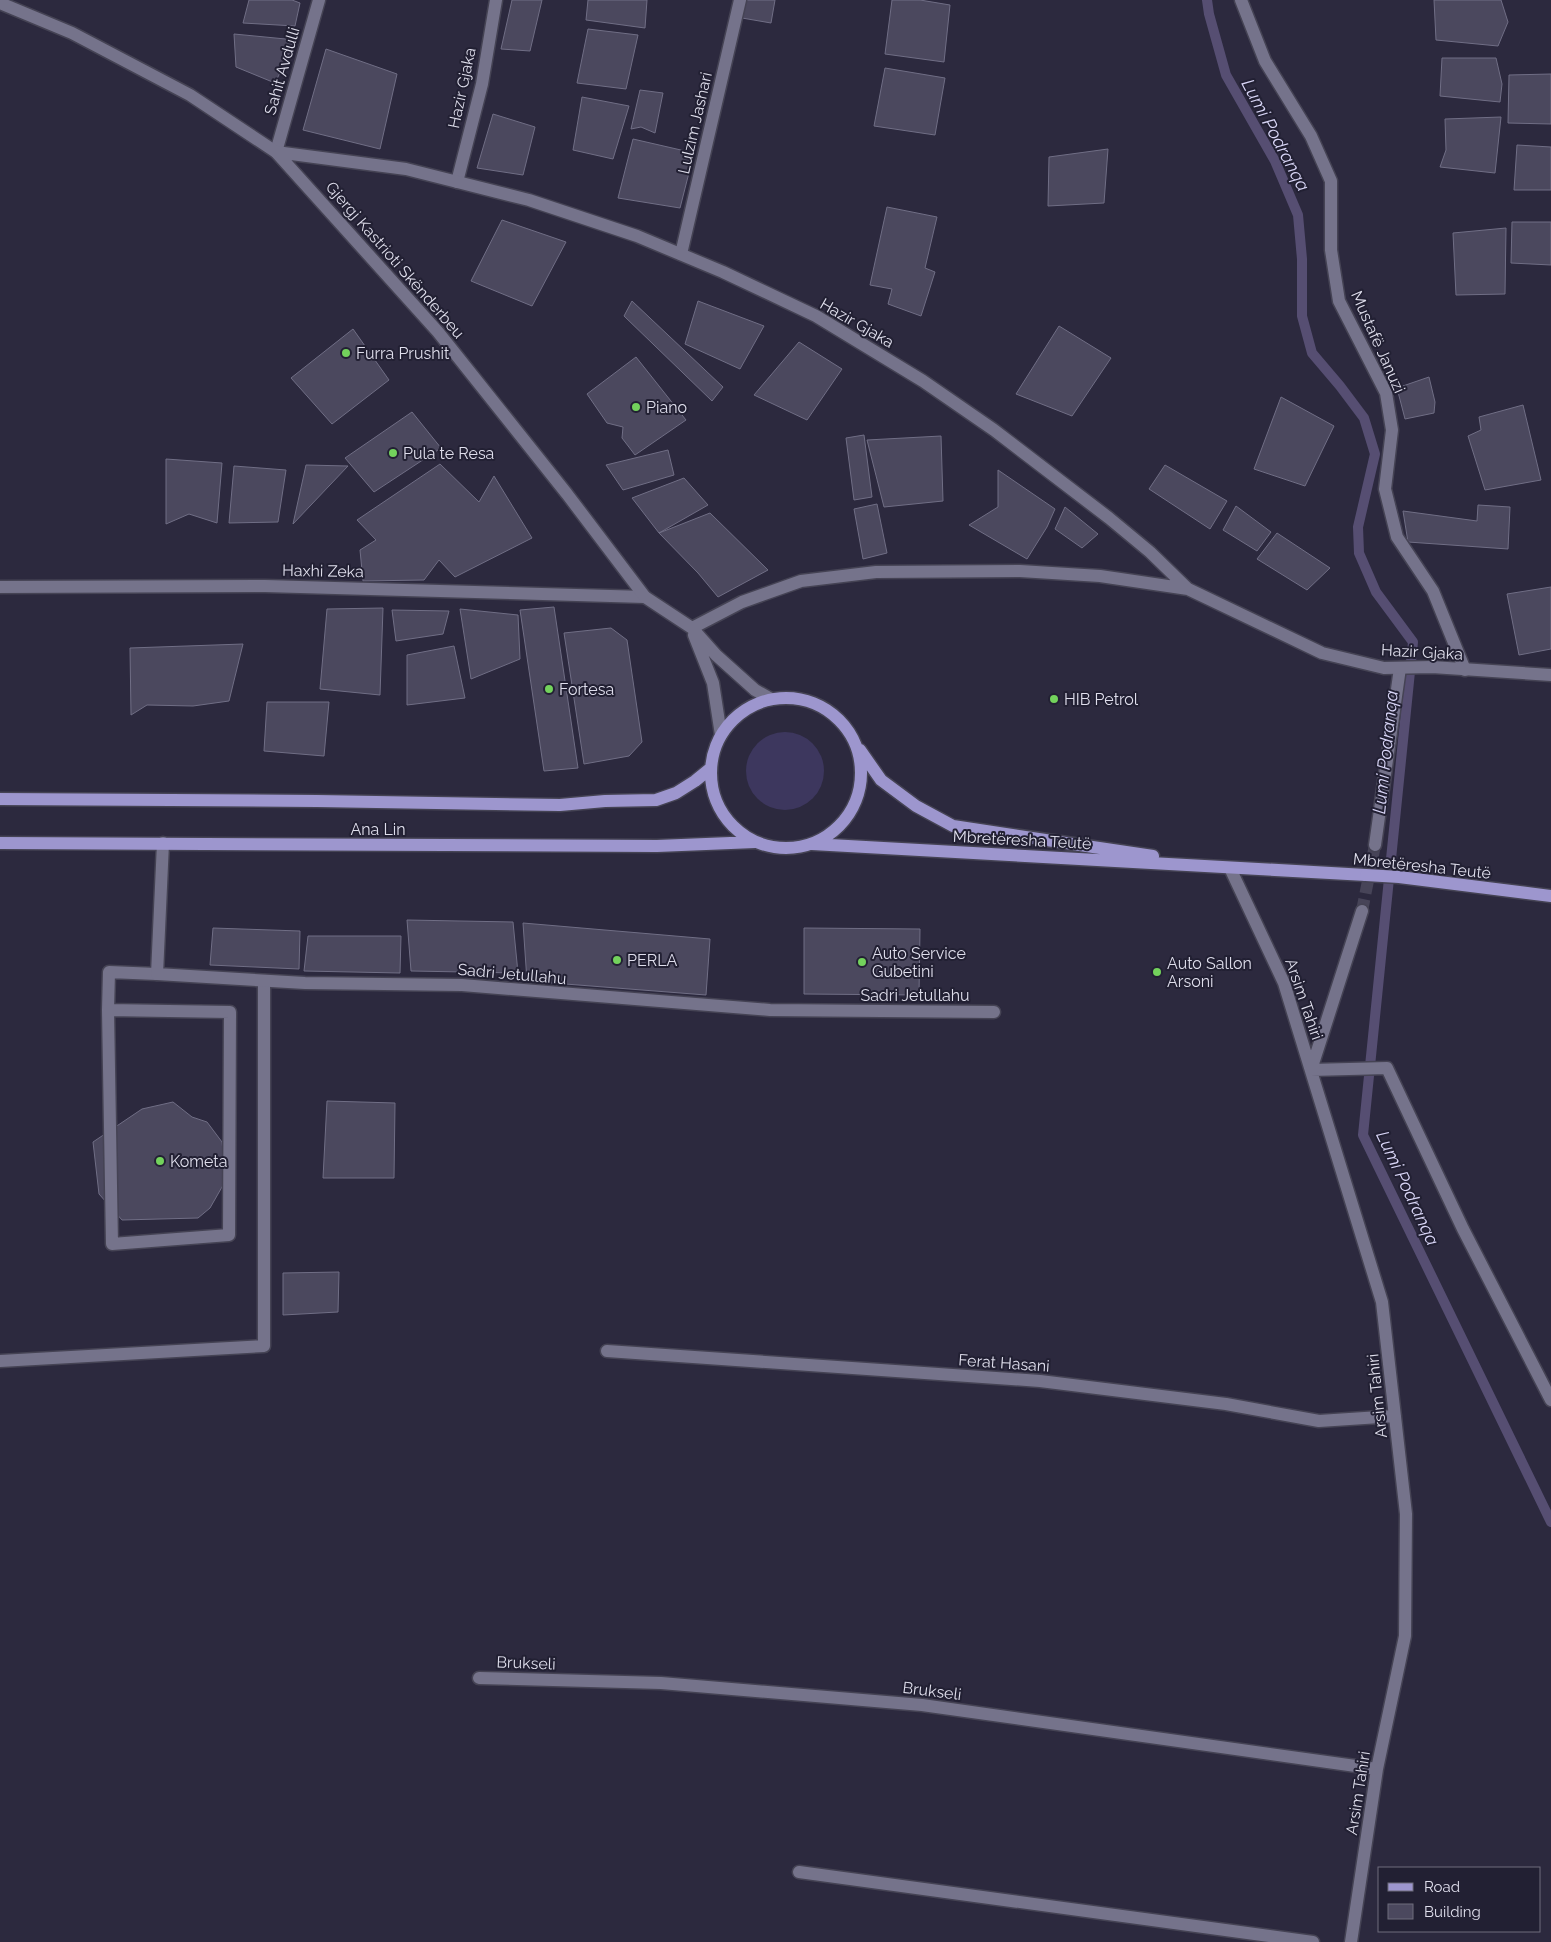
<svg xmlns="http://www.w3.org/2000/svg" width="1551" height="1942" font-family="Raleway,sans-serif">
  <rect width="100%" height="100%" fill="#2c293e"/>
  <!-- green -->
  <path fill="#3d375e" d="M746 771a39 39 0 1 1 78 0a39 39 0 1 1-78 0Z"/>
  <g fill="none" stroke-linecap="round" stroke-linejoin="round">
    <!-- stream -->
    <path stroke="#564e72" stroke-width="10" d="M1207,0L1209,14L1226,75L1275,161L1298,215L1302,259V316L1312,353L1340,386L1364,418L1375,454L1358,527L1359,553L1376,592L1413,642L1363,1135L1551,1522"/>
  </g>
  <!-- building -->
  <path fill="#4b485e" stroke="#706e85" d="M249,0H292L300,3L295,26L243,23Z
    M512,0H542L530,51L501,49Z
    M588,0H647L645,28L586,20Z
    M745,0H775L771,23L742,18Z
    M892,0H920L950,5L944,62L885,54Z
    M1434,0H1501L1508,22L1498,46L1436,40Z
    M588,29L638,35L626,89L577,83Z
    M234,34L296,40L275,83L236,67Z
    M326,49L397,74L380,149L303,130Z
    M1442,58H1496L1502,84L1500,102L1440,96Z
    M885,68L945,78L935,135L874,126Z
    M1551,74V124L1508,123L1509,75Z
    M640,90L663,93L655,133L641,127L631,129Z
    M582,97L629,106L613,159L573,150Z
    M493,114L535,127L523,175L477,168Z
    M1501,117L1495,173L1440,167L1446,150L1445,119Z
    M633,139L694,153L680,208L618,198Z
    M1517,145L1551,147V190H1514Z
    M1108,149L1104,203L1048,206L1049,157Z
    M887,207L937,217L925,268L935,272L921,316L888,304L892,289L870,285Z
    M502,220L566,242L532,306L471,281Z
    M1512,222H1551V265L1511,263Z
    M1506,228L1505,294L1456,295L1453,233Z
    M632,301L723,387L712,401L624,316Z
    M698,301L764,326L740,369L685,344Z
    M1059,326L1111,358L1072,416L1016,394Z
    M353,329L389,380L332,424L291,378Z
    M799,342L842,369L807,420L754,395Z
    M636,357L686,420L635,455L622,438L623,427L607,423L587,394Z
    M1429,377L1435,402L1434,413L1405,419L1397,388Z
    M1281,397L1334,426L1305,486L1254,469Z
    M1523,405L1541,480L1485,490L1468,436L1481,430L1479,417Z
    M412,412L441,448L374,492L345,458Z
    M864,435L872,497L854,500L846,438Z
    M941,436L943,501L884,507L867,440Z
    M668,450L674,475L623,490L606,465Z
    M166,459L222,463L217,523L189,514L166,524Z
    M440,464L479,502L494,476L532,538L455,577L439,560L424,580L363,581L360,550L376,540L357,520Z
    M306,465L348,466L293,524Z
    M1165,465L1227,501L1210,529L1149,489Z
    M234,466L286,470L278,522L229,523Z
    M998,470L1055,509L1047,527L1027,559L969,525L998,507Z
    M684,478L708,505L659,533L632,498Z
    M877,504L887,553L863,559L854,509Z
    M1478,505L1510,507L1508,549L1408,542L1403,511L1477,521Z
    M1236,506L1271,532L1257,551L1223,530Z
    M1065,507L1098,534L1082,548L1055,529Z
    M710,513L768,570L718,597L698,573L659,533Z
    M1277,533L1330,568L1307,590L1257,559Z
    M1551,587V649L1519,655L1507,594Z
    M554,607L578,768L544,771L520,610Z
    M383,608L380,695L320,689L327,609Z
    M460,609L518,615L520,659L471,679Z
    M392,610L449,611L443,634L396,641Z
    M611,628L627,640L642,742L629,756L584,764L564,633Z
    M243,644L229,701L193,706L147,705L131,715L130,648Z
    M454,646L465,698L407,705V655Z
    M267,702H329L324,756L264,751Z
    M407,920L513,922L518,973L411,971Z
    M523,923L710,939L706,995L527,981Z
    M213,928L300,931L299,969L210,965Z
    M804,928L920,929L919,995L804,994Z
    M308,936H401L400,973L304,971Z
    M327,1101L395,1103L394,1178H323Z
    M173,1102L192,1117L207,1122L222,1142L226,1180L210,1208L198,1218L122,1220L99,1194L93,1142L142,1109Z
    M339,1272L338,1312L283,1315V1273Z"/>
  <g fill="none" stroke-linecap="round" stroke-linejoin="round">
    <!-- minor-tunnel -->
    <path stroke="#474458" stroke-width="12" stroke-dasharray="12 6" stroke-linecap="butt" d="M1362,911L1375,845"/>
    <!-- service casing -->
    <g stroke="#454354" stroke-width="15">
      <path id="service" d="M108,1010L112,1244L229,1235L230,1012L108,1010L109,972L157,974
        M0,1361L264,1346V981"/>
    </g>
    <!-- minor casing -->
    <g stroke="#454354" stroke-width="15">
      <path id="minor" d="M1241,0L1265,61L1311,136L1331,181V250L1339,301L1386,393L1392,430L1385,489L1397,537L1433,591L1465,670
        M276,152L319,0
        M457,182L482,84L496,0
        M681,254L740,0
        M0,587L265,586L645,597
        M163,843L157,974L305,983L462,985L770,1010L994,1012
        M1375,845L1400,668
        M1230,868L1284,983L1382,1302L1406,1514L1405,1636L1377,1769L1351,1942
        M1362,911L1311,1070L1387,1068L1463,1229L1551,1400
        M607,1351L1040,1381L1226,1404L1319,1421L1395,1416
        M479,1678L661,1683L922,1705L1377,1769
        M799,1872L1313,1942"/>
    </g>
    <!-- tertiary casing -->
    <g stroke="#454354" stroke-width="15">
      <path id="tertiary" d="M0,3L72,33L190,95L276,152L438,332L567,494L645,597L692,628L716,655L755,690L771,699
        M276,152L406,169L529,200L637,236L723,272L816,316L923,381L994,430L1109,518L1150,552L1188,589L1322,653L1384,668L1432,667L1551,675
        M692,628L742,602L801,581L876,572L1020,571L1100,576L1188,589
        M694,635L713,683L721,735"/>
    </g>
    <!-- primary casing -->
    <g stroke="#454354" stroke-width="15">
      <path id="primary" d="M711 773a75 75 0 1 1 150 0a75 75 0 1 1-150 0Z
        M860,750L881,780L916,806L953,826L1153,856
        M0,799L317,801L560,805L605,801L656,800L676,793L695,781L711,768
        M0,843L657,846L755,842
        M812,844L1366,875
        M1399,877L1551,896"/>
    </g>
    <!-- service -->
    <use href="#service" stroke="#75738b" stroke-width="12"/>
    <!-- minor -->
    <use href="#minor" stroke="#75738b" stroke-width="12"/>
    <!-- tertiary -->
    <use href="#tertiary" stroke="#75738b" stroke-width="12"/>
    <!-- primary -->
    <use href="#primary" stroke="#9d96ce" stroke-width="12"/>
    <!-- primary-bridge casing -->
    <g stroke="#454354" stroke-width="15" stroke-linecap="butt">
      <path id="primary-bridge" d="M1366,875L1399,877"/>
    </g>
    <!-- primary-bridge -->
    <use href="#primary-bridge" stroke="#9d96ce" stroke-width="12"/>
  </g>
  <!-- markers -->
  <g fill="#73d25c" stroke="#222033" stroke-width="2">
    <circle cx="346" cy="353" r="5"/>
    <circle cx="636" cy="407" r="5"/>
    <circle cx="393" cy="453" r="5"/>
    <circle cx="549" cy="689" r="5"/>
    <circle cx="1054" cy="699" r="5"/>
    <circle cx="617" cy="960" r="5"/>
    <circle cx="862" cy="962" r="5"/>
    <circle cx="1157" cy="972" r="5"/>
    <circle cx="160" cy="1161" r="5"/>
  </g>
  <g text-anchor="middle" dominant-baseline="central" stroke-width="4" stroke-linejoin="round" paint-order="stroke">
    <!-- street labels -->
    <g font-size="16" fill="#dfdeec" stroke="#222033">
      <text transform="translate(282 71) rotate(-74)">Sahit Avdulli</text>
      <text transform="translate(462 88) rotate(-78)">Hazir Gjaka</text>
      <text transform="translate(695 123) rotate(-77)">Lulzim Jashari</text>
      <text transform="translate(395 260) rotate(49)">Gjergj Kastrioti Skënderbeu</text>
      <text transform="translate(857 323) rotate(30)">Hazir Gjaka</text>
      <text transform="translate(1378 342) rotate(66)">Mustafë Januzi</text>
      <text transform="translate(323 571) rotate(1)">Haxhi Zeka</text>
      <text transform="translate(1422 652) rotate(3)">Hazir Gjaka</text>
      <text x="378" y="829">Ana Lin</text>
      <text transform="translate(1022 840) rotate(3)">Mbretëresha Teutë</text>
      <text transform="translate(1422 866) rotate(6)">Mbretëresha Teutë</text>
      <text transform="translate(512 974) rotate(5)">Sadri Jetullahu</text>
      <text x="915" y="995">Sadri Jetullahu</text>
      <text transform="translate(1304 999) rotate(71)">Arsim Tahiri</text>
      <text transform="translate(1004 1363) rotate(4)">Ferat Hasani</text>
      <text transform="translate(1377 1396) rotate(-96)">Arsim Tahiri</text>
      <text transform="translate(526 1663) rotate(2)">Brukseli</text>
      <text transform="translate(932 1691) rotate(7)">Brukseli</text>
      <text transform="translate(1358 1793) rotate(-81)">Arsim Tahiri</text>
    </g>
    <!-- poi labels -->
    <g font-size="16" fill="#dfdeec" stroke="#222033" text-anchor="start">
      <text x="356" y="353">Furra Prushit</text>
      <text x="646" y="407">Piano</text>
      <text x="403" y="453">Pula te Resa</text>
      <text x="559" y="689">Fortesa</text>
      <text x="1064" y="699">HIB Petrol</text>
      <text x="872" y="953">Auto Service<tspan x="872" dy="18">Gubetini</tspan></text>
      <text x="627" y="960">PERLA</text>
      <text x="1167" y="963">Auto Sallon<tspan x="1167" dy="18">Arsoni</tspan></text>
      <text x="170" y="1161">Kometa</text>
    </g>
    <!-- water labels -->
    <g font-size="18" font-style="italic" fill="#d8d5f6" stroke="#222033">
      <text transform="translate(1276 135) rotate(62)">Lumi Podranqa</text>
      <text transform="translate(1385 752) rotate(-84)">Lumi Podranqa</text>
      <text transform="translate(1408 1188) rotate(65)">Lumi Podranqa</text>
    </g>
  </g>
  <!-- legend -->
  <rect x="1378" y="1867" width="162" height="65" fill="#222033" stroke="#6e6c7d"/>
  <rect x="1388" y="1883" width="25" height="8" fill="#9d96ce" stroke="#6e6c7d"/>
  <text x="1424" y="1892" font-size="15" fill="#dfdeec">Road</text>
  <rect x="1388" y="1904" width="25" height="15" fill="#4b485e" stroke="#6e6c7d"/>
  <text x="1424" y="1917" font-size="15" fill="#dfdeec">Building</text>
</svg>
